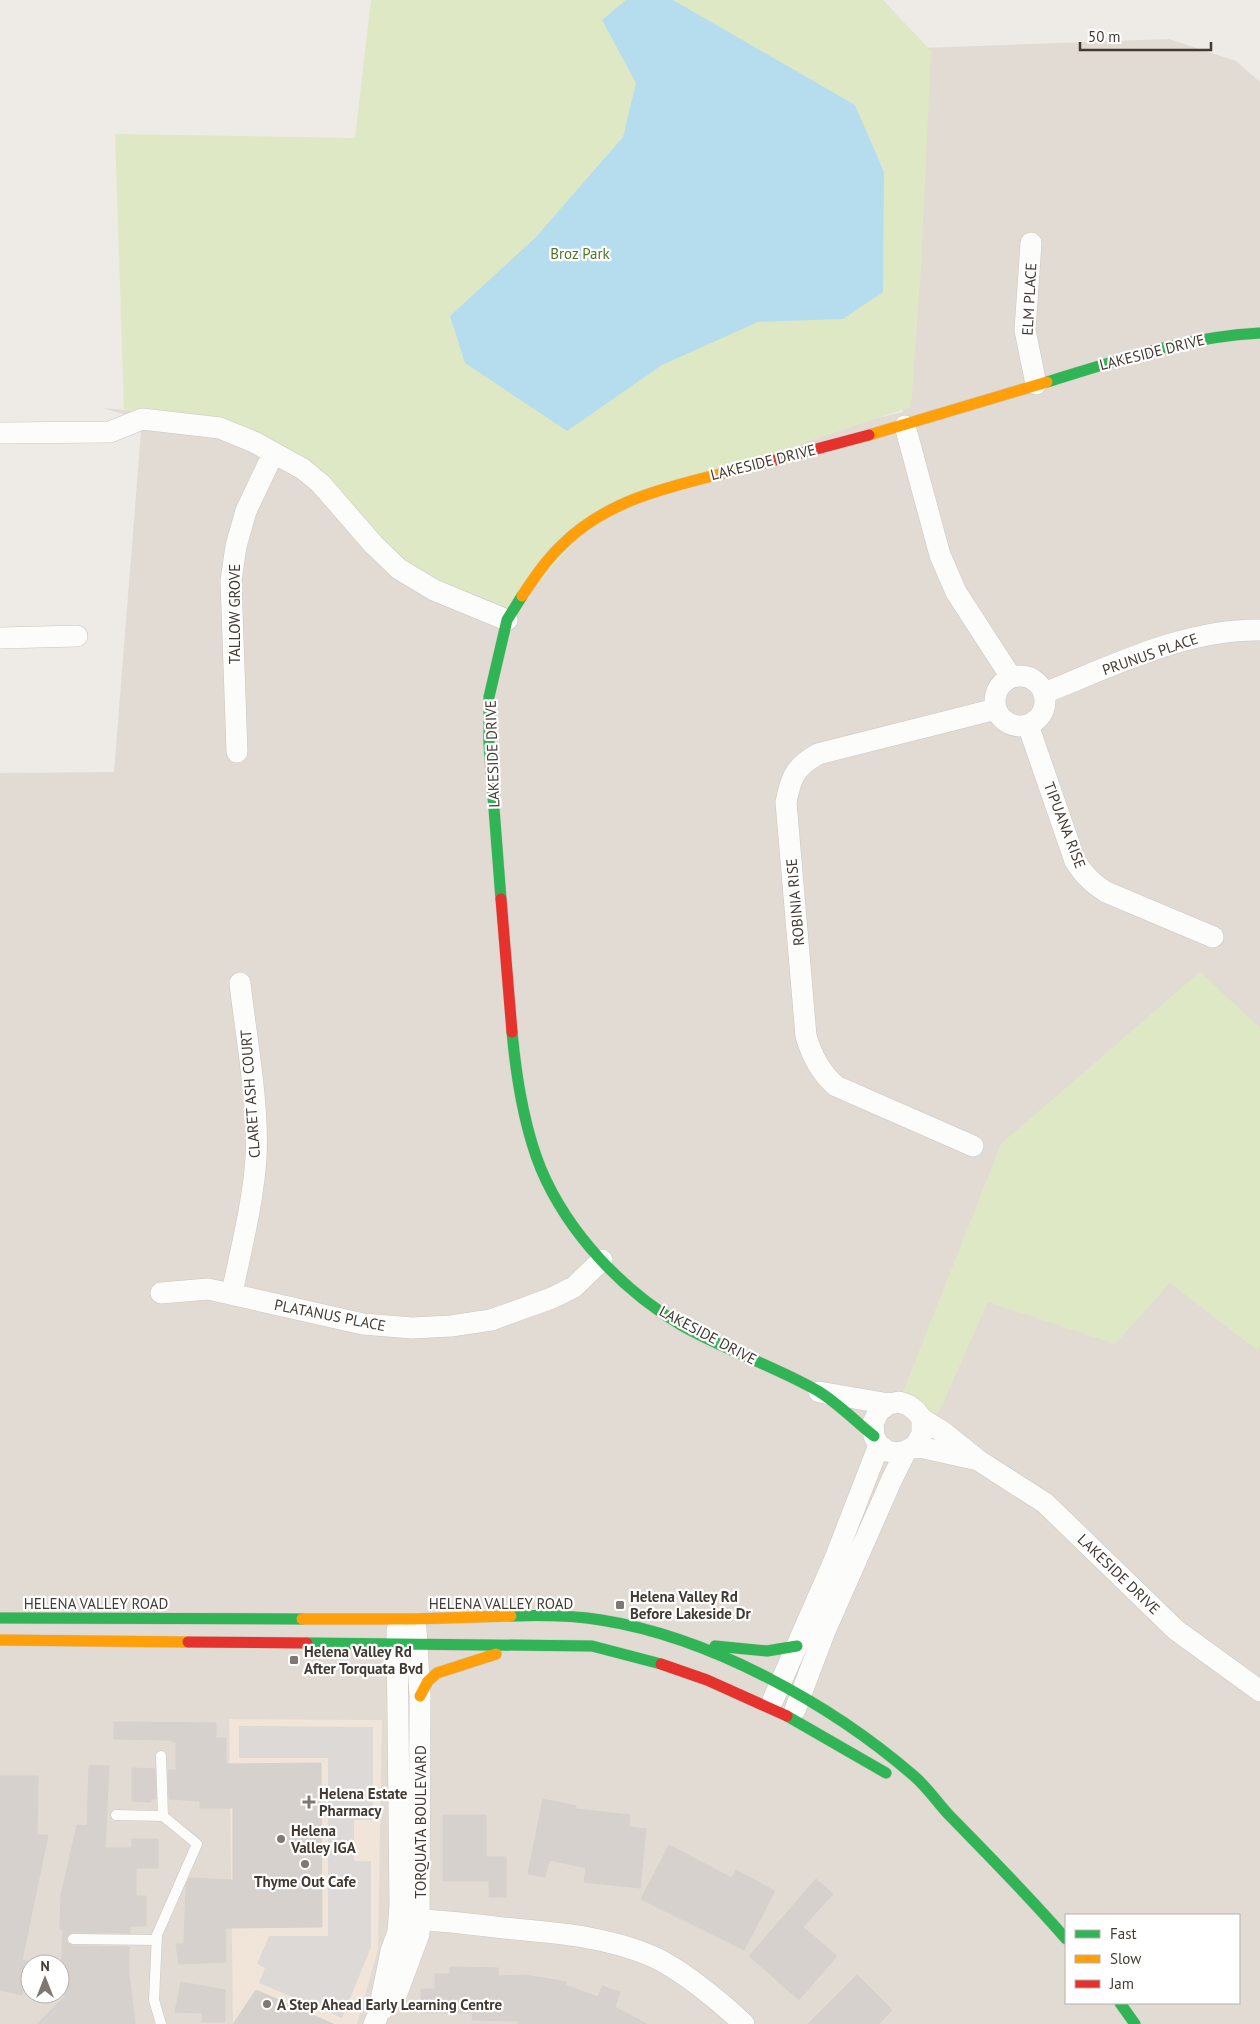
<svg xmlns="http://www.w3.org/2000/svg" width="1260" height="2024" font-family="'PT Sans',sans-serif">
  <rect width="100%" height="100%" fill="#eeeae6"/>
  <!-- residential -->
  <path fill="#e2dbd3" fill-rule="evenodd" d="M1169,39L1236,61L1260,82V2024H0V773L114,772L142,419L102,408L252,421L578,505L759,447L903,412L922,48ZM1066,1915H1239V2003H1066ZM30,1964H60V1994H30Z"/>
  <!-- commercial -->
  <path fill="#f1e4d8" d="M229,1719L382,1720L378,1949L357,2024H233Z"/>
  <!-- green -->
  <path fill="#dfe8c5" d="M371,0H883L931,51L921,266L911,407L694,480L592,521L507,620L434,590L321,484L220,428L124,409L115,134L355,138Z
    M1200,972L1260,1028V1346L1257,1350L1170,1283L1115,1344L988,1302L938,1414L899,1402L1001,1144Z"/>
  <!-- parking -->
  <path fill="#ddd9d6" d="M239,1726L373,1727V1820H354V1861H371V1947L342,2018L259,1983L265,1968L257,1964L269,1936H328V1758H239Z"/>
  <!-- water -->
  <path fill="#b5dded" d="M626,0H673L855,105L884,172L883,292L843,319L758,322L662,365L567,431L465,363L450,316L536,237L623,137L636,83L602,20Z"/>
  <!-- building -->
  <path fill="#d6d1cd" stroke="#d6d1cc" d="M114,1722L216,1723V1738H226V1764L321,1763L322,1927L225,1928L226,1962L179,1964L176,1944H184L186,1886L189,1878L233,1880V1808H200V1801L169,1799L168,1770H176V1742H172V1740L114,1739Z
    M89,1765L109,1766L105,1848H132V1839H158V1868H136V1896H146V1926H130V1933L73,1932L66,1938L67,1943L73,1946L129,1947V1973L135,2024H37L66,1995H60L63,1929H60L61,1895L77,1825L87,1826Z
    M132,1768L155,1769L156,1799H151V1802L132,1801Z
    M0,1776H38L37,1835H48L22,1960L30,1962L22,1995L0,1990Z
    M543,1799L576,1806V1809L630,1815L629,1827L646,1829L640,1888L584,1882L586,1868L549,1860L545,1877L528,1874Z
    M443,1815H486V1857H506V1897H489V1881H443Z
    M669,1845L732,1878L736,1870L775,1891L744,1950L641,1899Z
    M816,1879L833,1894L803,1927L837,1956L799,2000L749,1956Z
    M450,1967L498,1968V1976L526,1975L566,1982L565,1985L598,1997L602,1986L620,1992L615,2007L647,2024H517L518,2021L472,2020L473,2013H421V1989H435V1974H450Z
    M857,1975L892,2010L879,2024H808Z
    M181,1982L225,1990V2022H202V2013L175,2012Z
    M256,1990L333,2024H233Z"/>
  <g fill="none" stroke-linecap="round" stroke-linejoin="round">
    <!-- lane casing -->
    <g stroke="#cac6c2" stroke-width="11">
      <path id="lane" d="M116,1815L163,1816L161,1756
        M73,1939L157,1940
        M161,2024L154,2000L157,1935L197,1844L163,1816"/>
    </g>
    <!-- street casing -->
    <g stroke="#cac6c2" stroke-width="22">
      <path id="street" d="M1031,243L1025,330L1036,384
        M905,426L940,555L956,592L1011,677
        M0,433L110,432L142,419L220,428L254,442L303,469L321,484L373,544L399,569L434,590L507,620
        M0,638L77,636
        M995 701a25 25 0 1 1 50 0a25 25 0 1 1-50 0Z
        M1044,693C1113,666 1184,629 1260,630
        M1028,725L1075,861C1084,875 1092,883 1106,892L1213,937
        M237,752L231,581L236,546L246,511L273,454
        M973,1146L836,1086C820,1072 812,1056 806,1036L786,802C791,777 795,767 818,754L996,709
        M161,1293L208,1289L363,1324L412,1328L451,1326L491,1320L552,1298L574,1287L602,1260
        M232,1293C241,1249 253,1203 256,1158C259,1103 246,1038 240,983
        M819,1392L889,1404
        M922,1419V1434L915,1446L906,1451L897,1453L887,1451L879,1445L874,1436L873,1423L879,1411L889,1404L899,1402L908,1405L916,1411L922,1419L943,1432L978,1460L1045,1503L1176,1630L1260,1691
        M915,1446L978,1460
        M773,1700L834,1561L879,1445
        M795,1710L825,1631L892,1479L906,1451
        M406,1919C439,1920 471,1924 504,1928C555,1933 600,1935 649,1955C677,1966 721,2002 744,2024
        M383,2009L397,1993L419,1934L420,1696L416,1629
        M374,2024L378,2015L391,1951L398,1932L400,1904L397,1630"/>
    </g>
    <!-- fast casing -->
    <g stroke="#cfc8be" stroke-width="12">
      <path id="fast" d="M1047,382C1119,360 1184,337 1260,333
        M501,899L489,744V697L507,620L522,596
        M512,1032C516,1075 525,1130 541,1169C568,1233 622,1290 681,1325C725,1350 774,1366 818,1391C838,1403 856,1422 874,1436
        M511,1616C541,1615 571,1615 601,1620C710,1637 831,1704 914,1776C927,1787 937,1802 949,1815C989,1856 1029,1896 1066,1939
        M0,1618L302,1619
        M307,1643L592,1646L661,1664
        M715,1646L767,1651L797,1646
        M787,1716L886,1773
        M1120,2003L1135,2024"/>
    </g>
    <!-- slow casing -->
    <g stroke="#cfc8be" stroke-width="12">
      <path id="slow" d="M869,435L1047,382
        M522,596C534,578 546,560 562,545C613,493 693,482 760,464
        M302,1619H414L511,1616
        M0,1640L188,1642
        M420,1696L428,1681L437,1673L496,1654"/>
    </g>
    <!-- jam casing -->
    <g stroke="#cfc8be" stroke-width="12">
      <path id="jam" d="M760,464L869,435
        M501,899L512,1032
        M188,1642L307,1643
        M661,1664L707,1680L787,1716"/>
    </g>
    <!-- lane -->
    <use href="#lane" stroke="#fcfcfb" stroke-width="10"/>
    <!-- street -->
    <use href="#street" stroke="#fcfcfb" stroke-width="21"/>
    <!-- fast -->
    <use href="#fast" stroke="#30b455" stroke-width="11"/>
    <!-- slow -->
    <use href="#slow" stroke="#ff9f0a" stroke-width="11"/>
    <!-- jam -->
    <use href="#jam" stroke="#e5322d" stroke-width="11"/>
  </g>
  <!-- markers -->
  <g fill="#7f7872" stroke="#fff" stroke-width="2">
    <rect x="615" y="1600" width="10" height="10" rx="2.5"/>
    <rect x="289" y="1655" width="10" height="10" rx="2.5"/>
    <path d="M306.5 1794.5h5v5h5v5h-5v5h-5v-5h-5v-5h5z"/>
    <circle cx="281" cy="1839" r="5"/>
    <circle cx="305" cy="1864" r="5"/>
    <circle cx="267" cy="2004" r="5"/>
  </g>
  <g text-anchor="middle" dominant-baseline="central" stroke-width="4.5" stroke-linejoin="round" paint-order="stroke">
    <!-- park labels -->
    <g font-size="15" fill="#4e7427" stroke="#fff">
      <text x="580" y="253">Broz Park</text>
    </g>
    <!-- street labels -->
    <g font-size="15" fill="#433b33" stroke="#fff">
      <text transform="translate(1029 299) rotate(-87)">ELM PLACE</text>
      <text transform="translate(1152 352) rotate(-14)">LAKESIDE DRIVE</text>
      <text transform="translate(763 462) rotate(-14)">LAKESIDE DRIVE</text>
      <text transform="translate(234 614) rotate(-90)">TALLOW GROVE</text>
      <text transform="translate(1150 654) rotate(-19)">PRUNUS PLACE</text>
      <text transform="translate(492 754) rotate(-92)">LAKESIDE DRIVE</text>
      <text transform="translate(1065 825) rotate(69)">TIPUANA RISE</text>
      <text transform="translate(795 902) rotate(-95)">ROBINIA RISE</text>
      <text transform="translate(250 1094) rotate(-94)">CLARET ASH COURT</text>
      <text transform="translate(330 1315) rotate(11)">PLATANUS PLACE</text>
      <text transform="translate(708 1335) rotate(28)">LAKESIDE DRIVE</text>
      <text transform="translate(1119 1574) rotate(44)">LAKESIDE DRIVE</text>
      <text x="96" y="1603">HELENA VALLEY ROAD</text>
      <text x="501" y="1603">HELENA VALLEY ROAD</text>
      <text transform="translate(420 1822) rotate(-90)">TORQUATA BOULEVARD</text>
    </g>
    <!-- poi labels -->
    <g font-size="15" font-weight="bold" fill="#433b33" stroke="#fff" text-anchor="start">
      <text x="630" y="1596">Helena Valley Rd<tspan x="630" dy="17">Before Lakeside Dr</tspan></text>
      <text x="304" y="1651">Helena Valley Rd<tspan x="304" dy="17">After Torquata Bvd</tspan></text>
      <text x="319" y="1793">Helena Estate<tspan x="319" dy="17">Pharmacy</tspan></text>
      <text x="291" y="1830">Helena<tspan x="291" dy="17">Valley IGA</tspan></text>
      <text x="305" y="1881" text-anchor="middle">Thyme Out Cafe</text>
      <text x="277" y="2004">A Step Ahead Early Learning Centre</text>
    </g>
  </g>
  <!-- legend -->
  <rect x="1065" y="1914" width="175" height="90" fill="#ffffff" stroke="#b4b1ad"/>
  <rect x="1075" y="1930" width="25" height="8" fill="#30b455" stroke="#b4b1ad"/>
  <text x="1110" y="1939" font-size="15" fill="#433b33">Fast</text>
  <rect x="1075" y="1955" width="25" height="8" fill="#ff9f0a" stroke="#b4b1ad"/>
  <text x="1110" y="1964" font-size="15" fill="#433b33">Slow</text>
  <rect x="1075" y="1980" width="25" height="8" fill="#e5322d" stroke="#b4b1ad"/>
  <text x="1110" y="1989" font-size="15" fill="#433b33">Jam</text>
  <!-- north arrow -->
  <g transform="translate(45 1979)"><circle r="24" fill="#ffffff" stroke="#b4b1ad"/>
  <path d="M0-4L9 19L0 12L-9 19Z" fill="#7f7872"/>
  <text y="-8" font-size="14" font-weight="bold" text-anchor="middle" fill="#433b33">N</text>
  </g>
  <!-- scale -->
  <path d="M1080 42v8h131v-8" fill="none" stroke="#433b33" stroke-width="2.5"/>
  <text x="1088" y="42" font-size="15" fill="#433b33" stroke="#ffffff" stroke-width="4" paint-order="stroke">50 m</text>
</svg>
